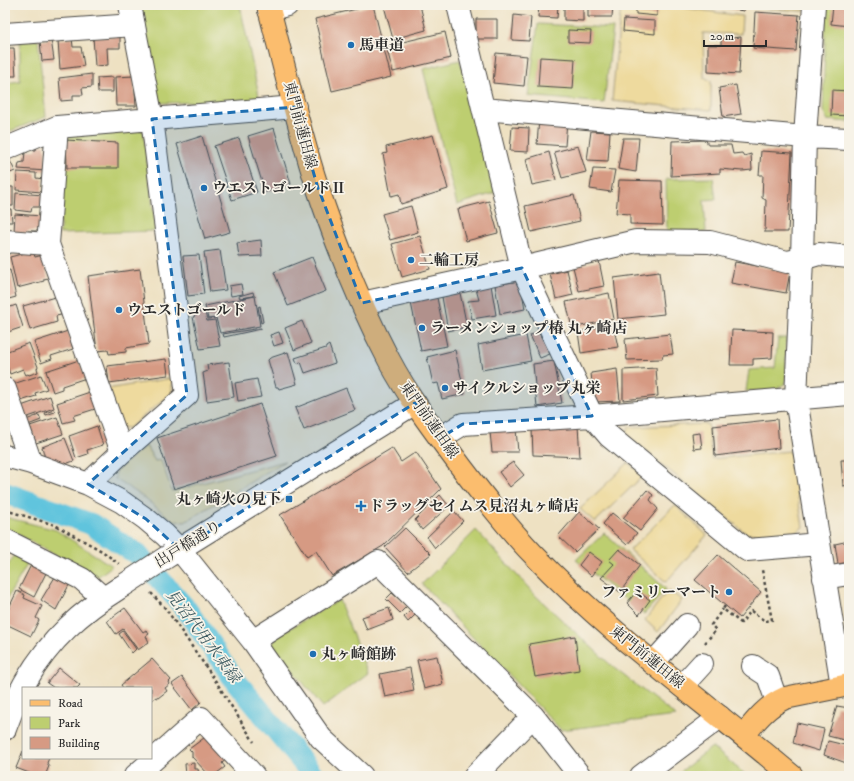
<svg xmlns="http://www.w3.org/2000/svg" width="854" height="781" font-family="'IM FELL DW Pica','Noto Serif JP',serif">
  <rect width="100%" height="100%" fill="#f7f3e8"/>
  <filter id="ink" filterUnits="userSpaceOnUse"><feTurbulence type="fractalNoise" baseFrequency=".025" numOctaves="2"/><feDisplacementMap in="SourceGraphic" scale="8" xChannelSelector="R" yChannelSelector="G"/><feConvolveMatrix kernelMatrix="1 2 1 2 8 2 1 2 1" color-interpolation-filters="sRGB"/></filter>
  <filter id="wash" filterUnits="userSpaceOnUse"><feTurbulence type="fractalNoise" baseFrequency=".012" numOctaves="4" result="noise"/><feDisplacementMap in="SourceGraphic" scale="16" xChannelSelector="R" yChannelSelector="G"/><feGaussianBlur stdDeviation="0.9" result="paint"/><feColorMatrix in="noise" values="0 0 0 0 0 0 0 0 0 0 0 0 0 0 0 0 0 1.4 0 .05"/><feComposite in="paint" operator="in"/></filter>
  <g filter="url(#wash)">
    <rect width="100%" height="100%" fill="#eee1c2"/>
    <!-- green -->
    <path fill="#bdce70" stroke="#747c4e" d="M138,5H240L260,101L159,103Z
      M826,5H849V122L827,120L823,111Z
      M538,24L613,28L604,103L528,96Z
      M38,40L46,117L5,133V83L20,81V41Z
      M460,60L497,192L457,205L423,69Z
      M143,129L156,231L60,234L63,139L70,133Z
      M713,178L716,199L704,200L706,232H667L666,179Z
      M778,338H786V383L773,391H746L749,370L775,368Z
      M5,517L56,530L112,566L96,578L5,527Z
      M476,530L536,596L614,668L676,716L561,730L422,584Z
      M604,533L666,589L644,614L576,560Z
      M17,551L31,558L5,602V570Z
      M339,600L368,673L323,707L272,645L277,636Z
      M712,747L747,776H675Z"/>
    <!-- sand -->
    <path fill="#eeda9e" stroke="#8c8264" d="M621,5H686V8L742,16L741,34L703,33L704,77L711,81V110L612,101Z
      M754,5H805L804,11L753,8Z
      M172,378V393L129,428L121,427L107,389Z
      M708,424L712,459L790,451L803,527L794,534H747L626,435L629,427Z
      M146,446L155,461L161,460L172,491L285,461L185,522L174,521L136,492L115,479L116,470Z
      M628,463L643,476L595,522L580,509Z
      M675,505L707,535L666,582L630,550Z
      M668,590L682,600L658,632L645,620Z"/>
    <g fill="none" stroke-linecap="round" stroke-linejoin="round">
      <!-- canal -->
      <path stroke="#60c4dd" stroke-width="22" d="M5,493L91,524L137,554L186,609L234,679L314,776"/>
    </g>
    <g id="blocks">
      <!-- building -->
      <path fill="#d69a83" d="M373,5L391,77L332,91L315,19Z
        M386,5H420L426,30L393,39L384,6Z
        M539,5H558L557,18L538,17Z
        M564,5H583V21L564,20Z
        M588,5H613L612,17H588Z
        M707,5H745L744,11Z
        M833,5H849V26L831,24Z
        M636,6L657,7V16L636,14Z
        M755,12L799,15L796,51L753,48Z
        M514,15L531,17L529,41L512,40Z
        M476,19H497V39H476Z
        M624,19L655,21V34L623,31Z
        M568,30L591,31L590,43L568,42Z
        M445,32L451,58L393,72L386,46Z
        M120,36V48H107L108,65L95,66L93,37Z
        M741,37L739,74L708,72V45H721V39Z
        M72,38L73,47H81L84,66L60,69L58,40Z
        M51,39L54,60L42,61L40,41Z
        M5,45L6,48H14L16,76H5Z
        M496,53L527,56L524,86L493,83Z
        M540,57L575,59L573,89L538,87Z
        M92,74V87L82,88L83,95H73V100L61,101L59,78Z
        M134,76L136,106H116L115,77Z
        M113,77V92H98L97,78Z
        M736,85L741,114L723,117L719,88Z
        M832,90L849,91V116L831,115Z
        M539,119L567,121L565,146L537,144Z
        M512,127L529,128L528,152L510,151Z
        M274,128L291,184L265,192L248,136Z
        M591,131L610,132L608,161L587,160Z
        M433,135L448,189L401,204L399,194L391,196L383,154L387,153L386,147Z
        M202,136L230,232L205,239L177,144Z
        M239,138L257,192L232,200L214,146Z
        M623,138H639L636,172L618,169Z
        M66,140L118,143V168H67Z
        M706,140L708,145H731L733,154L742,153L744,156L751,154L752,170L742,171L720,169V173L671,176L672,141Z
        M37,145L45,146L46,171L18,169L19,163L24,162L25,152H28V150H36Z
        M578,146L586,172L562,178L554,152Z
        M761,151L792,153L788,232H765L766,200L762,198L763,175H759Z
        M549,152L556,180L532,185L526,159Z
        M9,159L15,171L8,174L10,181L5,183V161Z
        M593,169L615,170L611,192L590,189Z
        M17,172L36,173V178L43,179L42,192L16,190Z
        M619,180L662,181L663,225L630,224V214L616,213Z
        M5,187H13V206H5Z
        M16,193L44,195L40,207H32L31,212L15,210Z
        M574,195L580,221L531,232L525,206Z
        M489,201L498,233L466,241L458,209Z
        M411,206L418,232L390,240L382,214Z
        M5,209H11L12,222H5Z
        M15,214L41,216L40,231H28L27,233L14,232Z
        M420,236L430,269L402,277L392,244Z
        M261,240L262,256L239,257L237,243Z
        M220,250L226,290L210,292L204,252Z
        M33,251L35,257L43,255L48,278L44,279V281L17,288L10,257Z
        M199,255L204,294L188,296L183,256Z
        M312,257L326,291L288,306L274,272Z
        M599,261L604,286L579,291L573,267Z
        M735,262L790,272L786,293L731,283Z
        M140,269L149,344L126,348V352L109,354L108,350L97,351L88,276Z
        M10,270L16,297L5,300V271Z
        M567,270L573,295L556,299L550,274Z
        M659,272L664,314L618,319L614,278Z
        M520,281L525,309L500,314L495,285Z
        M241,284L243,294L231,296L229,286Z
        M491,285L496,315L472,319L468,301L479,300L476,289Z
        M253,292L254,296L240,298L239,296Z
        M436,293L447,346L421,351L410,298Z
        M460,293L467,327L448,331L442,297Z
        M609,293L614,319L572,328L566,302Z
        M255,296L260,326L220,333L216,318L208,319L205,306Z
        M55,297L61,315L56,316L57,322L30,330L23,306Z
        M16,305L23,327L5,333V309Z
        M260,306L263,322L261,323L258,307Z
        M205,312L207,321L215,320L220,346L200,349L193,317L195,316V313Z
        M302,321L311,343L294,350L285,328Z
        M613,324L618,347L581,353L578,332Z
        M261,328V329L224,337L223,334Z
        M732,330L773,332L772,358L753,359V365H730Z
        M68,331L73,349L51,356L52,359L41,363L34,342Z
        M279,332L283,343L274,346L270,335Z
        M539,333L550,354L540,358L530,335Z
        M670,334L673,354L663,355L662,359L627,360L625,339Z
        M526,335L531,361L482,370L478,345Z
        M29,343L38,367L37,368L38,372L29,375L28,374L26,375L23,369L10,374L5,360V352Z
        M329,345L335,363L305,373L301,362L297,363L295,358L326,348V347Z
        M455,350L465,394L442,399L438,383L433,384L427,357Z
        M288,352L297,384L279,389L278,387H276L268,360L270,358Z
        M166,359L168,375L109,383L107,366Z
        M79,360L86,378L62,386V389L53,392L46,371Z
        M554,361L562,403L537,407L533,364Z
        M229,362L234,397L207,401L203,373L208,371L207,365Z
        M656,368L658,396L623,400V370Z
        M617,369L620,401L594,402L591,373Z
        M41,375L47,389L35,393L36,396L21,401L13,384Z
        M257,379L261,397L238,401L235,383Z
        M346,388L355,410L304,430L295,408Z
        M90,392L95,409L73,416L75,420L63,423L57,403Z
        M50,396L54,408L25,418L21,406Z
        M260,404L277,456L174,489L157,438Z
        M54,410L55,412L46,415L45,413Z
        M39,415L41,420L28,425L26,420Z
        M57,417L63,434L36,443L30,426Z
        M777,419L779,448L715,456L713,426Z
        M97,426L103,445L87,450L88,454L76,458L69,436Z
        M578,426L580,457L533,455L532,429Z
        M516,429L518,452H492L490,432Z
        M700,433L702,448L694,449L692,434Z
        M65,438L74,461L62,465L61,462L45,458L42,447Z
        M392,448L401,462L416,452L441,489L383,546L332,576L316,551L307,557L280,515Z
        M841,460H849V485L843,486Z
        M513,462L524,475L510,487L499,472Z
        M647,490L653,495L650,500L658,509L640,531L623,518Z
        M440,495L449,506L422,530L415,520Z
        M454,511L463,521L435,548L427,537Z
        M579,512L599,529L575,552L558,536Z
        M612,513L637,533L627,545L603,524Z
        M405,528L431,554L408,572L385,547Z
        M849,541V562L838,564L835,544Z
        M619,549L640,565L620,592L601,578L614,564L609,560Z
        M589,552L602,562L591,576L579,565Z
        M718,555L761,592L740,618L695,580Z
        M31,565L46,573L34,597L19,589Z
        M55,577L69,585L56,610L41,600Z
        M17,591L25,595L24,598L42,606L36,618L39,620L31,636L8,625V623L5,621V616Z
        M637,591L650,600L639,615L627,603Z
        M392,593L407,606L400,613L386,599Z
        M125,608L143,632L146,630L149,634L146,636L149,642L138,650L123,629L116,634L107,621Z
        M389,608L393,620L367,630L362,617Z
        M412,609L416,614L408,622L404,617Z
        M123,631L136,649L132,653L119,634Z
        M575,636L579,670L535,677L529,644Z
        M437,656L443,684L424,689L417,660Z
        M152,659L171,680L169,682L170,684L165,688L167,691L158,698L156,697L151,701V688H123L121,685Z
        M59,668L80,685L77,688H54L47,683Z
        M410,668L414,691L385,697L380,674Z
        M182,677L201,702L192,710L172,684Z
        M837,706L849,708V735L848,741L828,736Z
        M797,723L824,729L819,751L793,743Z
        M208,735L228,758L222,763L225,767L213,776H210L192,757V752L189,749Z
        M828,741L849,746V764L824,755Z
        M23,751V758H49L47,763L49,766L45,776H37L16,768Z
        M194,763V769H198L199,776H186L185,764Z
        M183,773L184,776H170V775Z"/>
    </g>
  </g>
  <g filter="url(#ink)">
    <use href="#blocks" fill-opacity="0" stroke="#484642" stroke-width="1"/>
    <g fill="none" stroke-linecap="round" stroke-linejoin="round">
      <!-- minor casing -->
      <g stroke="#484642" stroke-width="24">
        <path id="minor" d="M458,5L522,268L592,416L609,436L747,550L819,544
          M814,5L805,137L802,259L796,399L842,686
          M269,10L287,5
          M5,34L134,25
          M483,109L805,137L849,139
          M57,127L48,244L122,452
          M5,149L57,127L295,107
          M5,243L6,241L48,244
          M362,303L522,268L636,241L710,242L787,262L802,259L819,254L849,257
          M5,389L31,463
          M440,438L463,424L592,416L849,394
          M5,456L31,463L88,484L122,502L146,519L165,535L180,550L253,641L321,738L362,776
          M88,484L122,452L187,395L152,119L130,5
          M5,540L82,579L103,598
          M170,555L415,403
          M824,578L849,574
          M253,641L378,562L533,716L580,776
          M653,663L687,625
          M753,666L768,676L777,702
          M682,686L702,664
          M5,729C11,713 17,696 26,681C50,639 81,612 121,587
          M135,776L201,718L254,776
          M475,776L533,716
          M641,776L720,717"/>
      </g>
      <!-- major casing -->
      <g stroke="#484642" stroke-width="24">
        <path id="major" d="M268,5C284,65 298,127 317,186C337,246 360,305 389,360C409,398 436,433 462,468C484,497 507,527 532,553C611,636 705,702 792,776
          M744,735C756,720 767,706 785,698L849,685"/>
      </g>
      <!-- path -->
      <path stroke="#484642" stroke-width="2.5" stroke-dasharray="3 3" stroke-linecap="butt" d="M5,510L55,525L102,551L119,564
        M151,593L166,609L213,677L254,742
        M725,606L723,609L741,623L751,611L765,621L772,620L762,570
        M705,643L716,630L711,625L723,609"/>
      <!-- minor -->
      <use href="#minor" stroke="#fff" stroke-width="22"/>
      <!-- major -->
      <use href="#major" stroke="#fbbd6e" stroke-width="22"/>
      <!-- minor-bridge casing -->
      <g stroke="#484642" stroke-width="24" stroke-linecap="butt">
        <path id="minor-bridge" d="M121,587L170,555"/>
      </g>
      <!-- minor-bridge -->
      <use href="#minor-bridge" stroke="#fff" stroke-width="22"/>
    </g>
  </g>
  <!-- marked area -->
  <path fill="#1f6fb2" fill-opacity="0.2" stroke="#1f6fb2" stroke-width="3" stroke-dasharray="8 5" stroke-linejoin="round" d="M295,107L317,185L362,303L522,268L592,416L463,424L440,438L415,403L180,550L146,519L88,484L187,395L152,119Z"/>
  <!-- markers -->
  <g fill="#1f6fb2" stroke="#f7f3e8" stroke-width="1.5">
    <circle cx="351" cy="45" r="4"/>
    <circle cx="204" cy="188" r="4"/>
    <circle cx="411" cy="260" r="4"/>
    <circle cx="119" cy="310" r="4"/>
    <circle cx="422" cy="328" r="4"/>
    <circle cx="445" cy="388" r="4"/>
    <rect x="285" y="495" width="8" height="8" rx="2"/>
    <path d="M359 500h4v4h4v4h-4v4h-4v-4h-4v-4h4z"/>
    <circle cx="729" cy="592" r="4"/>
    <circle cx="313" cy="654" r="4"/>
  </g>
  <g text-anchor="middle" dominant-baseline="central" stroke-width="3.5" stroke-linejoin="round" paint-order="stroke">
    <!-- poi labels -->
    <g font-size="15" font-weight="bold" fill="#2b2b2b" stroke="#f7f3e8" text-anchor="start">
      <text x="359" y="45">馬車道</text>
      <text x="212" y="188">ウエストゴールドⅡ</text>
      <text x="419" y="260">二輪工房</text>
      <text x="127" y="310">ウエストゴールド</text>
      <text x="430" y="328">ラーメンショップ椿 丸ヶ崎店</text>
      <text x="453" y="388">サイクルショップ丸栄</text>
      <text x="281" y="499" text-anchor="end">丸ヶ崎火の見下</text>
      <text x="369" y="506">ドラッグセイムス見沼丸ヶ崎店</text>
      <text x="721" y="592" text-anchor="end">ファミリーマート</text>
      <text x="321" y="654">丸ヶ崎館跡</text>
    </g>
    <!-- street labels -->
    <g font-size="15" fill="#2b2b2b" stroke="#f7f3e8">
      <text transform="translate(300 125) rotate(75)">東門前蓮田線</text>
      <text transform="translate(429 420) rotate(55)">東門前蓮田線</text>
      <text transform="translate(188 544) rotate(-32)">出戸橋通り</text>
      <text transform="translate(647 657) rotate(39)">東門前蓮田線</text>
    </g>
    <!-- water labels -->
    <g font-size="16" font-style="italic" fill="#3b5960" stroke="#f7f3e8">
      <text transform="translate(203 636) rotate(53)">見沼代用水東縁</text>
    </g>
  </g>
  <!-- margin -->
  <rect width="854" height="781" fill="none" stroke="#f7f3e8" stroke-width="20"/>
  <!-- legend -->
  <rect x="22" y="687" width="130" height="72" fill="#f7f3e8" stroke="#a5a39c"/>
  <rect x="30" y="700" width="20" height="6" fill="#fbbd6e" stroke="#a5a39c"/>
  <text x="58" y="707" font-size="12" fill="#2b2b2b">Road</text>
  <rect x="30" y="717" width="20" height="12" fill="#bdce70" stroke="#a5a39c"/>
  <text x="58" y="727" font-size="12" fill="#2b2b2b">Park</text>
  <rect x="30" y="737" width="20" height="12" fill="#d69a83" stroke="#a5a39c"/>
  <text x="58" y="747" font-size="12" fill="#2b2b2b">Building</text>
  <!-- scale -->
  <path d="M704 40v6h62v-6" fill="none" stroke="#2b2b2b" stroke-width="2"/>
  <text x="710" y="40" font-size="12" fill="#2b2b2b" stroke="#f7f3e8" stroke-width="3" paint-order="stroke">20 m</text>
</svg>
